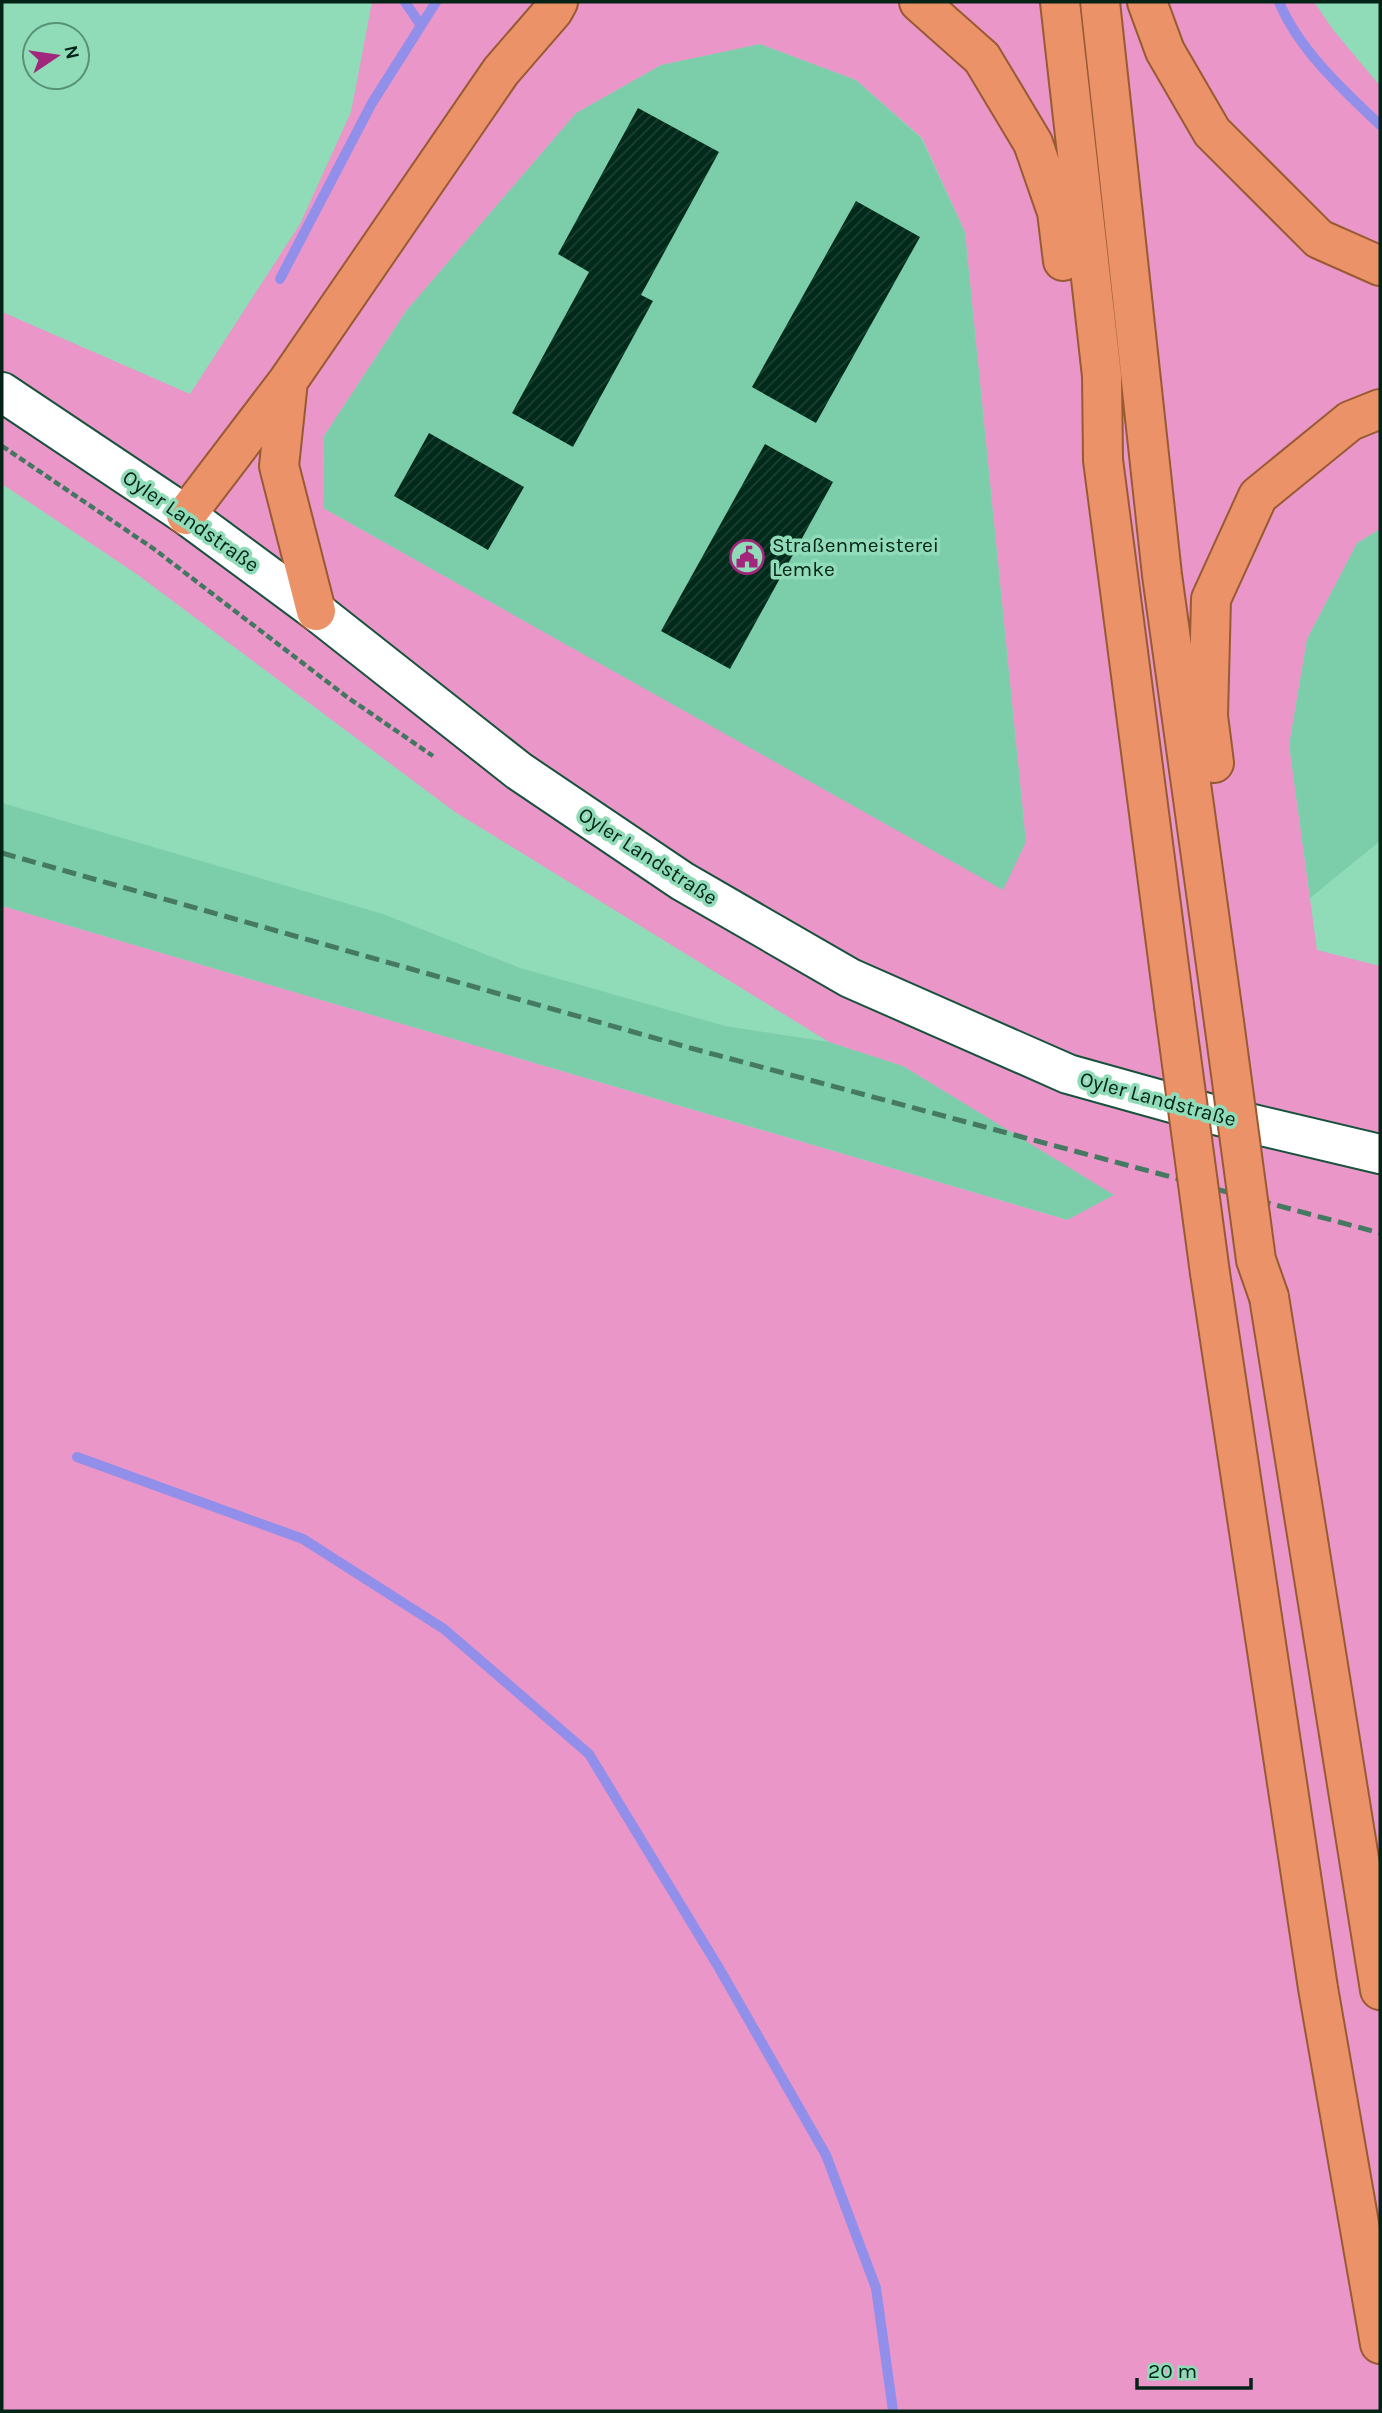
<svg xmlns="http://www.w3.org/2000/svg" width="1382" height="2413" font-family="Karla,sans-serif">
  <defs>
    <pattern id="building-hatch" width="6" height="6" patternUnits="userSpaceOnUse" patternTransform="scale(1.75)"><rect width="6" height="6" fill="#012a1b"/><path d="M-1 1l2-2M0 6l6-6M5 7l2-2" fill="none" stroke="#1c4033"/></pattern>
  </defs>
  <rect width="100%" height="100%" fill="#90dbb8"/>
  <!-- built -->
  <path fill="#7cceaa" d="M760,44L856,80L921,138L965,232L1026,842L1003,891L323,508L324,436L406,311L576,113L661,65Z
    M1380,529V841L1310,898L1289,745L1307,639L1357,543Z
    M2,803L383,914L520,968L725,1026L829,1042L903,1066L1115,1195L1068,1220L2,906Z"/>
  <!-- grass -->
  <path fill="#ea96c8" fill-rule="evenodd" d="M372,2H1314L1334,31L1380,86V529L1357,543L1307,639L1289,745L1317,950L1380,966V2411H2V906L1067,1220L1114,1195L903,1066L829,1042L455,812L138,575L2,484V312L190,394L300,224L351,112ZM760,44L856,80L922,138L965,232L1026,842L1003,890L323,508L324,436L406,311L576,113L661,65Z"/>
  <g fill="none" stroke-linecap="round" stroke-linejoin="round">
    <!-- stream -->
    <path stroke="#928fea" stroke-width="10" d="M405,2L420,24
      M1279,2C1299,50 1343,90 1380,125
      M280,279L372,103L436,2
      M77,1457L303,1539L444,1629L589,1754L719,1968L826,2155L876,2288L893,2411"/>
  </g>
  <!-- building -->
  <path fill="url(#building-hatch)" d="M638,108L719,152L641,295L653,301L573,447L512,413L589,272L558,254Z
    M856,201L920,237L816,423L752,387Z
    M429,433L524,487L488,550L394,496Z
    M765,444L833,482L730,669L661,631Z"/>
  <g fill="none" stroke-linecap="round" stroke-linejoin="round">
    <!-- secondary casing -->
    <g stroke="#18523c" stroke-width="42">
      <path id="secondary" d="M2,392L186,515L316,611L519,771L682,881L850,978L1068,1074L1215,1115L1380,1154"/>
    </g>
    <!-- trunk casing -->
    <g stroke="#985a33" stroke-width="42">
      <path id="trunk" d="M919,2L982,58L1033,143L1057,212L1063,261
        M1060,2L1102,376L1103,460L1174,1005
        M1100,2L1162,575L1224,1022
        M1147,2L1165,51L1212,132L1319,239L1380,266
        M288,381L279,466L316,611
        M186,515L288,381L501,71L553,11L558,2
        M1214,763L1208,716L1211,599L1258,496L1350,421L1380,409
        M1210,1273L1318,1988L1380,2344
        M1269,1297L1380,1990"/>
    </g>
    <!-- path -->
    <path stroke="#447761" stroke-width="4.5" stroke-dasharray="7 3.5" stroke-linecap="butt" d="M2,446L154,549L347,697L433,756"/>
    <!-- secondary -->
    <use href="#secondary" stroke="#fff" stroke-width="38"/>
    <!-- trunk -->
    <use href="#trunk" stroke="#ec9268" stroke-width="38"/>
    <!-- rail -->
    <path stroke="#457962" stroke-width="5" stroke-dasharray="14 7" stroke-linecap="butt" d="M2,853L683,1046L1380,1233"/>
    <!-- trunk-bridge casing -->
    <g stroke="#985a33" stroke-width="42" stroke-linecap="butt">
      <path id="trunk-bridge" d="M1174,1005L1210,1273
        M1224,1022L1256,1260L1269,1297"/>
    </g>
    <!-- trunk-bridge -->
    <use href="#trunk-bridge" stroke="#ec9268" stroke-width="38"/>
  </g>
  <!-- icons -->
  <defs>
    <g id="civic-ring" transform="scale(1.75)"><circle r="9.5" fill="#90dbb8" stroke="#a2267b" stroke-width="1.5"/><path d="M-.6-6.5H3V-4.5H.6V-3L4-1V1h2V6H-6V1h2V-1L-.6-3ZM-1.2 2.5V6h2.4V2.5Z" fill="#a2267b"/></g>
  </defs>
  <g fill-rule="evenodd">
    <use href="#civic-ring" x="747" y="557"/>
  </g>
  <g text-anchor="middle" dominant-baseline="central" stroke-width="7" stroke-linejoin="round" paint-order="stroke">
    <!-- street labels -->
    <g font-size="21" fill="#032317" stroke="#90dbb8">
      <text transform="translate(191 521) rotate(35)">Oyler Landstraße</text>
      <text transform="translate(648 856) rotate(33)">Oyler Landstraße</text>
      <text transform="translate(1158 1099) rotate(15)">Oyler Landstraße</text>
    </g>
    <!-- poi labels -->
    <g font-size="21" fill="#032317" stroke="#90dbb8" text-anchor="start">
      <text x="772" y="545">Straßenmeisterei<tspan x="772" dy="24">Lemke</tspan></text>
    </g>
  </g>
  <!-- border -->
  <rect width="1382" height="2413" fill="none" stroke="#032317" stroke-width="7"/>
  <!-- north arrow -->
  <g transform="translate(56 56) rotate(77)"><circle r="33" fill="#90dbb8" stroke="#589178" stroke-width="2"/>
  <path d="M0-5L12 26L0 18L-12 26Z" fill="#a2267b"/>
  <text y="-10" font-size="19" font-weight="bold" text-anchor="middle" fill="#032317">N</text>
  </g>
  <!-- scale -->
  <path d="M1137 2378v10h114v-10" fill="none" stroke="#032317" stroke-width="3.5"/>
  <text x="1148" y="2378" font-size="21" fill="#032317" stroke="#90dbb8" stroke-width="5" paint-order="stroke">20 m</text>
</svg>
